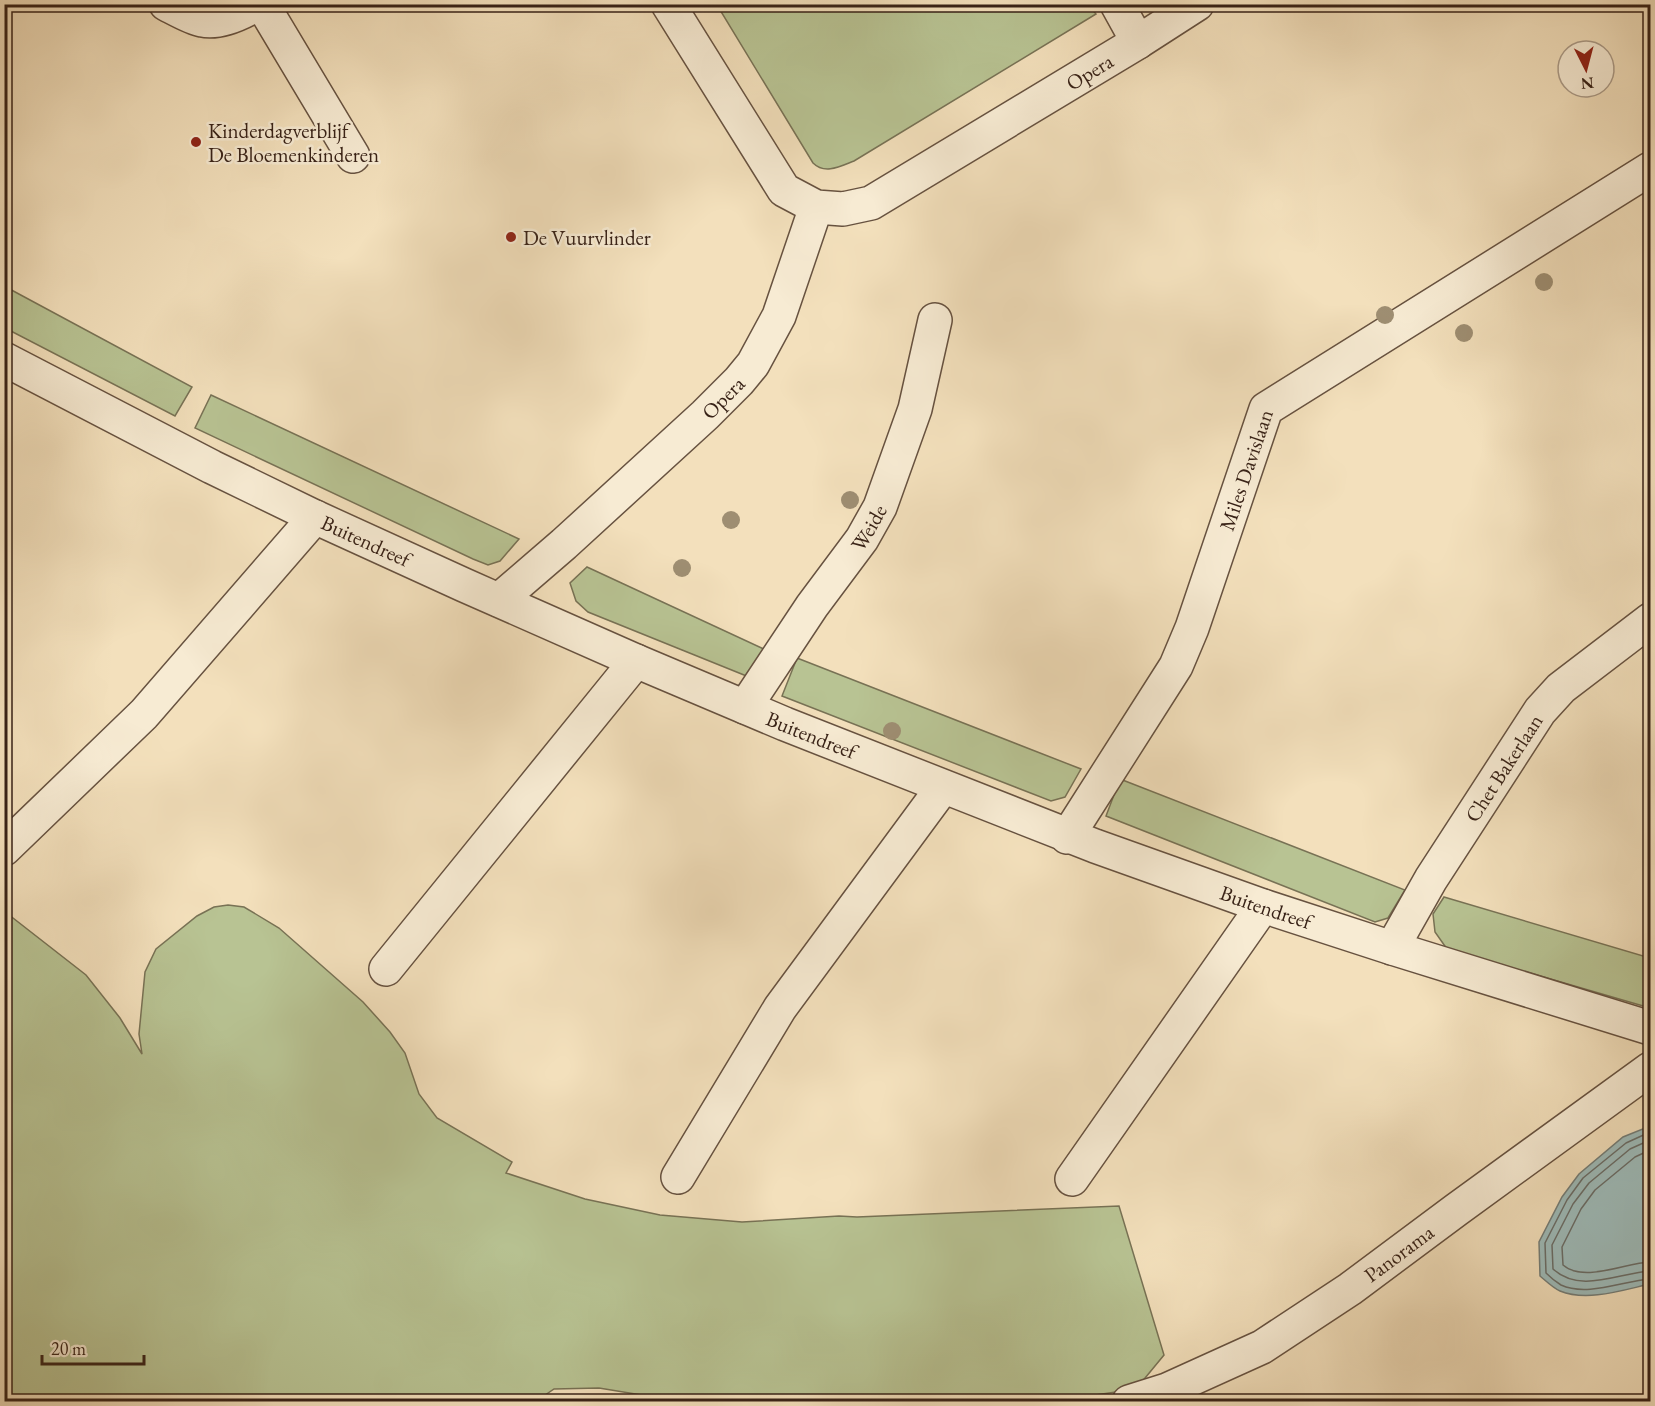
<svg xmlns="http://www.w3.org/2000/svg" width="1655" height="1406" font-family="'EB Garamond',serif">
  <rect width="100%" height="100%" fill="#f3e0bc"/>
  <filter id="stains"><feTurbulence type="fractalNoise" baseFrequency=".00333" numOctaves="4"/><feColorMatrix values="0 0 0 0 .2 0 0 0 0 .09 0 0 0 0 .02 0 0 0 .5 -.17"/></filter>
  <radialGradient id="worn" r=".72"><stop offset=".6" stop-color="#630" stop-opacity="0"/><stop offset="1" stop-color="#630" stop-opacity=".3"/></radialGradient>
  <!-- green -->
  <path fill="#b8c393" stroke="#787255" stroke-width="1.5" d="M1088,5L1096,14L854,161C841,166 825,175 813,163L717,5Z
    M4,286L192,387L175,416L5,328Z
    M211,395L519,539L500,561L488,565L473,559L195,428Z
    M587,567L766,650L749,677L588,612L576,601L570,583Z
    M797,658L1081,769L1065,797L1051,801L782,696Z
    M1120,779L1405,890L1388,918L1375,922L1106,816Z
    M1444,897L1650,958V1008L1447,949L1435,932L1433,914Z
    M228,905L244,907L279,928L363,1002L390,1032L405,1053L419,1094L437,1118L512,1162L506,1173L585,1199L660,1215L742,1222L839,1216L857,1217L1119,1206L1164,1355L1136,1389L1055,1401L684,1402L599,1388L554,1389L535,1402L5,1401L4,911L86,975L120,1018L142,1054L139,1034L145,972L156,949L197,916L214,907Z"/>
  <!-- water -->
  <path fill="#9ebbb9" stroke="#757e78" stroke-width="1.5" d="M1650,1126V1284C1623,1290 1587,1302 1560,1291C1553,1288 1546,1281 1540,1276L1539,1242L1562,1197L1579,1174L1623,1137Z"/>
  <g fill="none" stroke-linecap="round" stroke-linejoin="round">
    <!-- shore -->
    <path stroke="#6b6e68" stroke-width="1.5" d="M1650,1132L1626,1143L1583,1178L1567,1200L1545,1243L1546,1273C1550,1277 1556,1282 1561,1285C1587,1297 1623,1281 1650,1279
      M1650,1140L1630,1149L1589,1183L1573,1204L1552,1245L1553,1269C1580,1294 1619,1273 1650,1271
      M1650,1150L1635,1157L1595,1190L1581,1209L1562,1247L1563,1265C1584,1283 1625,1263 1650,1262"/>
    <!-- minor casing -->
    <g stroke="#675240" stroke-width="36">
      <g id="minor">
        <path d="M166,4C176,9 191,18 202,20C220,24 242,13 257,4"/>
        <path d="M262,4L353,156"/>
        <path id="s1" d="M668,4L784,190L816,207L843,209L871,203L1138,42L1197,4"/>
        <path d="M1117,4L1138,42"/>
        <path id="s2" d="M4,359L212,467L315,517L464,585L636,661L785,724L1095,846L1263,906L1392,948L1650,1028"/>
        <path id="s3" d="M499,600L564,544L705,415L739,381L753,364L779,316L816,207"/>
        <path id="s4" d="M745,707L812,606L862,539L880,507L915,409L935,320"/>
        <path id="s5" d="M1067,837L1176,666L1192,628L1266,409L1650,169"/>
        <path d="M4,849L144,714L315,517"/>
        <path id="s6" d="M1392,948L1431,879L1540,711L1561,688L1650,620"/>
        <path d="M386,969L636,661"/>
        <path d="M678,1177L780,1008L943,787"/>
        <path d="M1072,1179L1263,906"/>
        <path id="s7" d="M1129,1402L1167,1390L1262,1347L1350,1289L1456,1210L1650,1069"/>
      </g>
    </g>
    <!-- minor -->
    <use href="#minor" stroke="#f7ebd3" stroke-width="33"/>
  </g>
  <!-- trees -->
  <g fill="#9e8e72">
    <circle cx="1544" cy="282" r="9"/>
    <circle cx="1385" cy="315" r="9"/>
    <circle cx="1464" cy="333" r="9"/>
    <circle cx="850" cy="500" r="9"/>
    <circle cx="731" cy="520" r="9"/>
    <circle cx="682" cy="568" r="9"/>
    <circle cx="892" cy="731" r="9"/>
  </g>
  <!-- markers -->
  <g fill="#8f2418" stroke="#f7ebd3" stroke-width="2">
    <circle cx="196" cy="142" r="6"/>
    <circle cx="511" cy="237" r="6"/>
  </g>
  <g text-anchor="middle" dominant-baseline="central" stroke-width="5" stroke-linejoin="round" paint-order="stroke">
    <!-- street labels -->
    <g font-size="21" fill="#382217" stroke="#f7ebd3">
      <text stroke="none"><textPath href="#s1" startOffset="566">Opera</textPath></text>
      <text stroke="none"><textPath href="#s3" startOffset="302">Opera</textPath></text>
      <text stroke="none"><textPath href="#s5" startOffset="411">Miles Davislaan</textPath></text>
      <text stroke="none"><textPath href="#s4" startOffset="218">Weide</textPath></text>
      <text stroke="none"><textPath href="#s2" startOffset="405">Buitendreef</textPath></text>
      <text stroke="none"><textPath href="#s2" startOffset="891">Buitendreef</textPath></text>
      <text stroke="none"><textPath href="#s6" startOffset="212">Chet Bakerlaan</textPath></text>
      <text stroke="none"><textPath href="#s2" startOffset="1377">Buitendreef</textPath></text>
      <text stroke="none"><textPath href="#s7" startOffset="310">Panorama</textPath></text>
    </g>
    <!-- poi labels -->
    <g font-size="21" fill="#382217" stroke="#f7ebd3" text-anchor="start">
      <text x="208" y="130">Kinderdagverblijf<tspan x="208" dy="24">De Bloemenkinderen</tspan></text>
      <text x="523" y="237">De Vuurvlinder</text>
    </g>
  </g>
  <!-- margin -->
  <rect width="1655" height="1406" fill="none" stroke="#f3e0bc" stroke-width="24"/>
  <rect x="6" y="6" width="1643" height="1394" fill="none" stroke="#382217" stroke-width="3"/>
  <rect x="12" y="12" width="1631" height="1382" fill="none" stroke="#382217" stroke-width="1.5"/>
  <!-- north arrow -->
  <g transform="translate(1586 69) rotate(174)"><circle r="28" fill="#f7ebd3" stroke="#ab9b88" stroke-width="1.5"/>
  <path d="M0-4.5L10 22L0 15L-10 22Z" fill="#8f2418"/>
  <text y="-9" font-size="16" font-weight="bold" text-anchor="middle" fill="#382217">N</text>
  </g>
  <!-- scale -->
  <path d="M42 1355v9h102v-9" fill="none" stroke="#382217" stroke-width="3"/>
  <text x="51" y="1355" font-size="18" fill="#382217" stroke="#f7ebd3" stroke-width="4.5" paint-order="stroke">20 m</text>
  <rect width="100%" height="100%" filter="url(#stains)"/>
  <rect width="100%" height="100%" fill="url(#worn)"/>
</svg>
